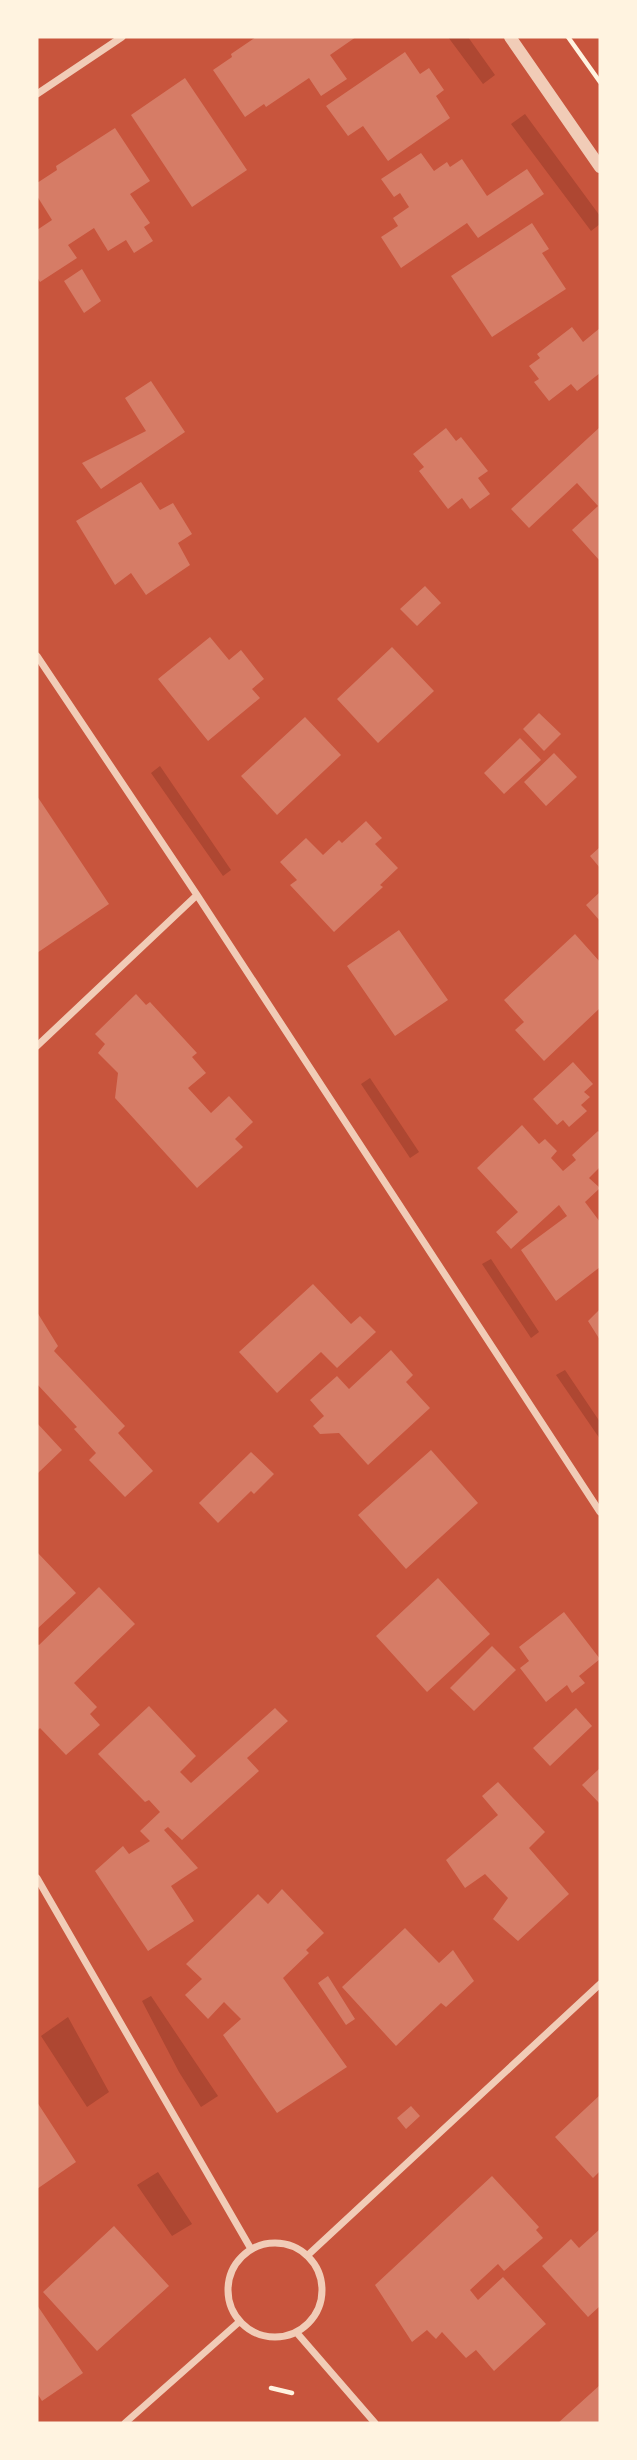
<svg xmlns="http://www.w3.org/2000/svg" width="637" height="2460" font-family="'Exo 2',sans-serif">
  <rect width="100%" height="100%" fill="#c8553d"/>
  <!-- green -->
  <path fill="#ae4732" d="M448,37H468L495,75L483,84Z
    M525,114L600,216V224L591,231L511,124Z
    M160,766L231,870L223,876L151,773Z
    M370,1078L419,1152L410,1158L361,1084Z
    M491,1259L539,1332L531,1338L482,1264Z
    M565,1370L600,1422V1439L556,1375Z
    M151,1996L218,2096L201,2107L179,2072L142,2001Z
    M68,2017L109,2092L87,2107L41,2036Z
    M158,2172L192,2224L172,2236L137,2185Z"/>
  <!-- building -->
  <path fill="#d67c66" d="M256,37H356L330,55L347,79L321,96L309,78L266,107L264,104L245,117L213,70L232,57L231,54Z
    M405,52L420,74L429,68L444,90L436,96L450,118L388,161L363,126L348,136L326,106Z
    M185,78L247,170L192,207L131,115Z
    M115,128L150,181L130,194L150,223L144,227L153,241L134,253L126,240L108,251L94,228L68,245L77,258L40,282L37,277V230L52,220L37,196V183L57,170L56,166Z
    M421,153L434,171L447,162L450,167L462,159L487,196L527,169L544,194L478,238L467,223L401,268L381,237L398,226L393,218L409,207L400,193L394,197L381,179Z
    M532,223L549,249L542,253L566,289L492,337L451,276Z
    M82,269L101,301L84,313L64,281Z
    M572,327L583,342L600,328V373L577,391L571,384L549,401L534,382L539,379L529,366L540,358L537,354Z
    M151,381L185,432L101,489L82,463L146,431L125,398Z
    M600,427V561L572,530L598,506L577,483L529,528L511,509Z
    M446,428L456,441L461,437L488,471L478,478L490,494L470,509L462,498L448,509L419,471L424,467L413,454Z
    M141,482L160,510L173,503L192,534L178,543L190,565L146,595L131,573L115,585L76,521Z
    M425,586L441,603L417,626L400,609Z
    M210,637L229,660L241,650L264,679L252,689L260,698L208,741L158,679Z
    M392,647L434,691L378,743L337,699Z
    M539,713L561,734L544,751L523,729Z
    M305,717L341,755L277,815L241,776Z
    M520,738L541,760L504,794L484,773Z
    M554,753L577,777L546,806L524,782Z
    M37,796L109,904L37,953Z
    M366,821L382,838L375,844L398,868L380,885L383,887L334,932L290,885L297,880L280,862L306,838L323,855L339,840L342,843Z
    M600,847V868L590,856Z
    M600,892V921L586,905Z
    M399,930L448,1000L395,1036L347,966Z
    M575,934L600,962V1008L544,1061L515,1030L524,1022L504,1000Z
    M136,994L146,1005L150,1002L197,1053L192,1057L206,1073L188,1088L211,1113L229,1096L253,1122L235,1139L243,1147L197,1188L115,1098L118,1073L98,1053L105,1044L95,1034Z
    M573,1062L593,1084L584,1092L590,1097L581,1105L587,1111L569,1127L563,1120L557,1125L533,1099Z
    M522,1125L539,1144L545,1139L557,1151L551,1158L563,1171L576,1160L572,1155L598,1131L600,1133V1167L589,1178L600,1188L585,1202L600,1222V1267L556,1301L521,1250L567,1216L559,1205L511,1249L496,1232L518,1212L477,1168Z
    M313,1284L351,1324L360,1316L376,1332L337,1368L321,1352L277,1393L239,1352Z
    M600,1309V1340L588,1321Z
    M37,1312L58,1346L54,1351L125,1426L118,1433L153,1471L125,1497L89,1460L96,1453L74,1429L77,1427L37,1384Z
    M391,1350L413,1375L406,1382L430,1408L368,1465L339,1433L320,1434L313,1426L324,1416L310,1400L337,1376L349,1389Z
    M37,1423L62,1450L37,1474Z
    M431,1450L478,1503L406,1569L358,1515Z
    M251,1452L274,1474L254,1494L251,1491L218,1523L199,1503Z
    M37,1552L76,1593L37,1629Z
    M438,1578L490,1634L427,1692L376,1636Z
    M99,1587L135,1624L74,1683L97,1707L90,1714L100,1725L66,1755L40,1728L37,1731V1644L39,1645Z
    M564,1612L600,1659L579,1676L585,1683L572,1693L567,1685L546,1702L520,1668L529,1661L519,1647Z
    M492,1646L516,1670L474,1711L450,1688Z
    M149,1706L196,1756L180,1772L191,1783L275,1708L288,1721L247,1758L259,1771L182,1840L168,1827L164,1830L198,1868L171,1886L194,1921L148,1951L95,1871L123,1846L129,1854L150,1841L140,1831L160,1812L149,1800L145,1802L98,1754Z
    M576,1708L592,1726L550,1766L533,1748Z
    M600,1768V1804L582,1785Z
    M498,1782L545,1832L529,1848L569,1894L518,1941L493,1919L508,1898L485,1874L465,1888L446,1860L498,1815L482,1796Z
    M282,1889L324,1933L306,1950L309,1953L283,1978L347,2067L277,2113L223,2035L241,2019L224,2002L208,2019L185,1995L202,1979L186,1964L258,1894L268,1904Z
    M405,1928L439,1963L453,1950L474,1981L446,2007L441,2003L396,2046L342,1987Z
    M328,1976L355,2019L346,2025L318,1983Z
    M600,2095V2171L593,2178L555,2137Z
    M37,2102L76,2162L37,2189Z
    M411,2106L420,2116L406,2129L397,2118Z
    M492,2176L539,2227L536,2230L543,2238L504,2271L498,2264L470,2290L478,2300L503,2277L546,2324L494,2371L476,2350L466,2358L442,2332L436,2339L427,2330L412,2342L375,2285Z
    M114,2226L169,2286L97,2351L43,2292Z
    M600,2229V2306L588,2317L542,2266L571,2239L579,2248Z
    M37,2305L83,2373L42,2401L37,2393Z
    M600,2385V2423H558Z"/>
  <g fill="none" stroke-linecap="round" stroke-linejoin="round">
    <!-- path -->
    <path stroke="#fff3e0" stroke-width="4.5" d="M568,37L600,82
      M271,2388L292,2393"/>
    <!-- minor -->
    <path stroke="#f1ccb7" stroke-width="7" d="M37,94L122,37
      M37,656L197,895L600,1512
      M37,1046L197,895
      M37,1878L251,2249
      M228 2290a47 47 0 1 1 94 0a47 47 0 1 1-94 0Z
      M308,2255L600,1984
      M297,2333L375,2423
      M125,2423L239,2322"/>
    <!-- tertiary -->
    <path stroke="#f1ccb7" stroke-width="12" d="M510,37L600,167"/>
  </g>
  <!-- border -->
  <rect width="637" height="2460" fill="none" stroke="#fff3e0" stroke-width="77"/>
</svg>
